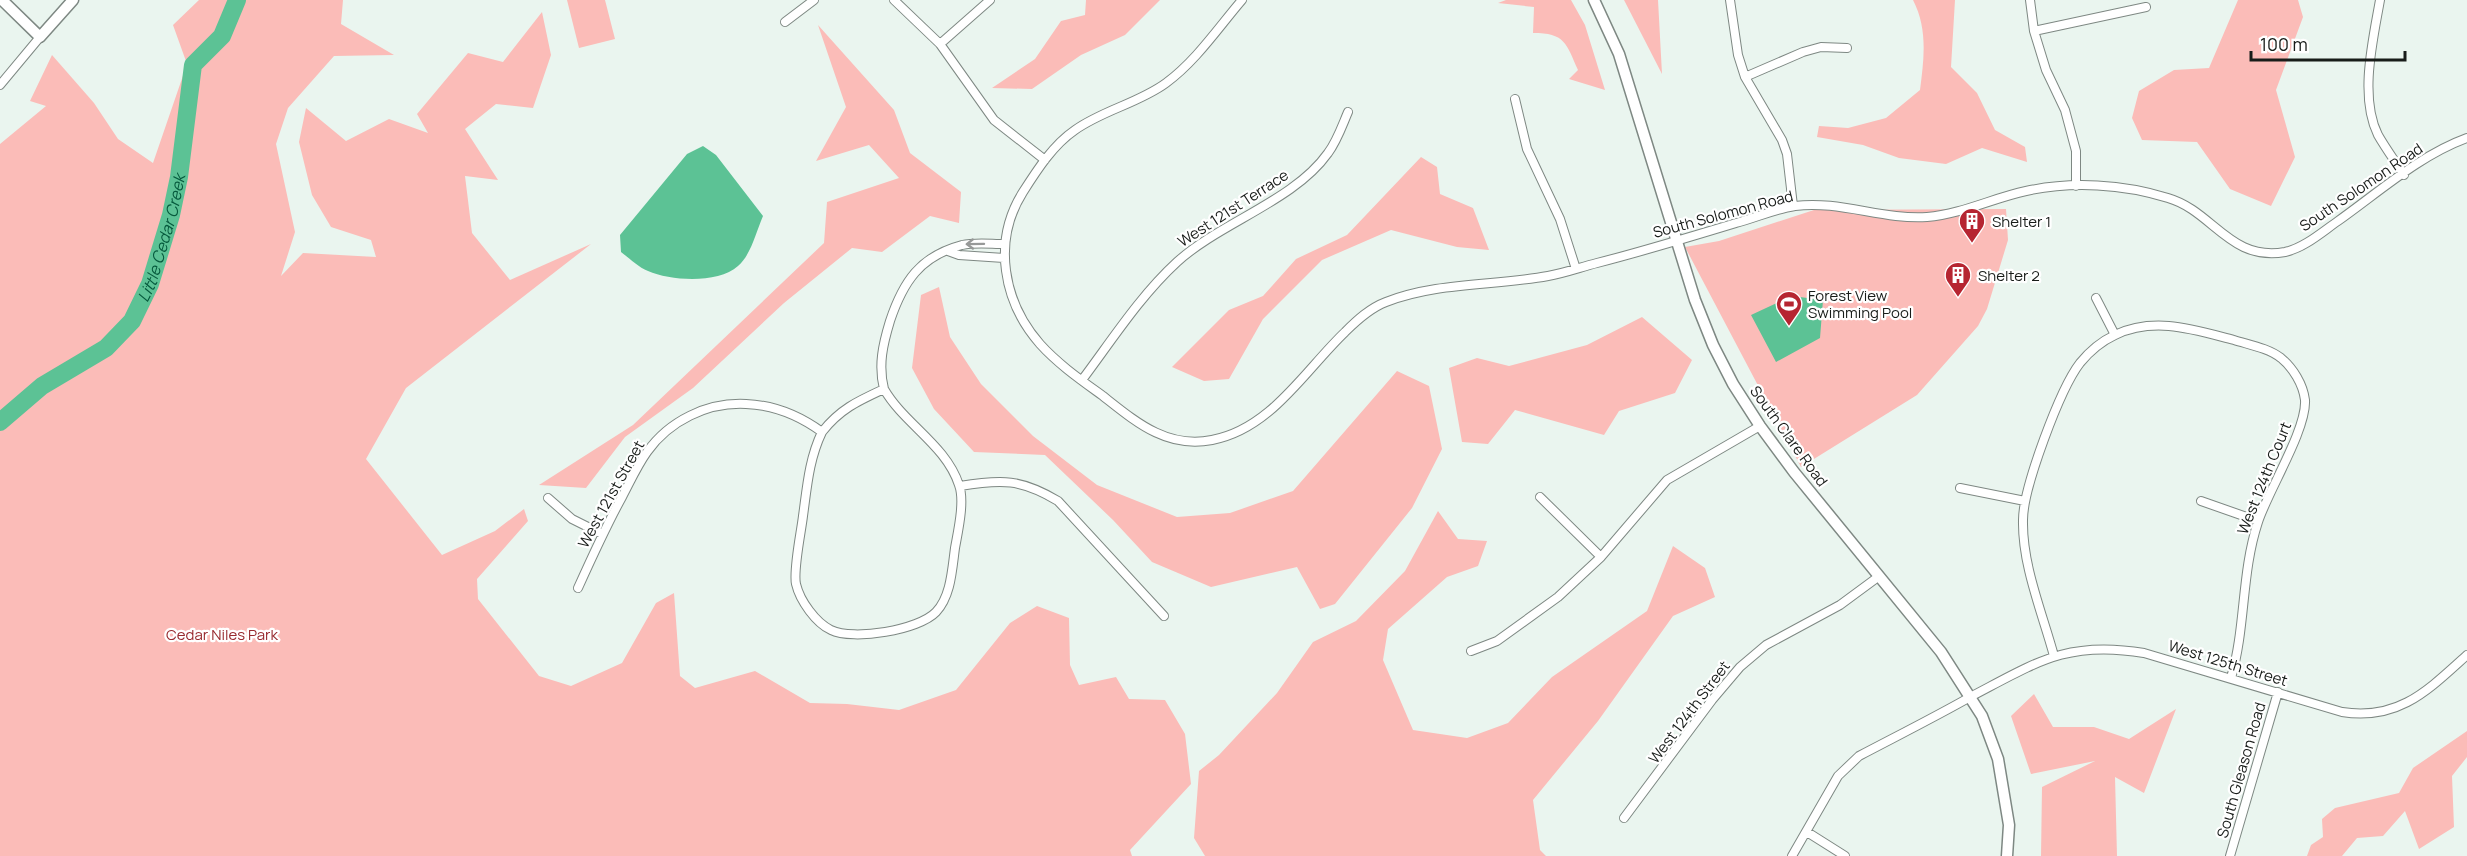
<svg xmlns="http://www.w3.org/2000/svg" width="2467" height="856" font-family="Manrope,sans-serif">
  <rect width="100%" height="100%" fill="#eaf5ef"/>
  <!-- green -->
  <path fill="#fbbcb8" d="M199,0H343L341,24L394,55L334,56L288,108L276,144L295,232L281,276L303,253L376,257L371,240L331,227L312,195L299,142L306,108L346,141L389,119L428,133L417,114L468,53L503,62L542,12L551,55L533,108L496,104L465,129L498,180L465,176L472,233L510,280L591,244L406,388L366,459L442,555L495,531L524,509L528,521L477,579L478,599L539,676L571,686L622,663L656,603L674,593L680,676L695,688L755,671L810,703L847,704L899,710L956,690L1010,623L1037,606L1069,618L1070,665L1079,685L1116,677L1129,699L1165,700L1185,734L1191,784L1130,850L1132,856H0V144L46,106L30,101L52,55L94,103L118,139L153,163L187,64L173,25Z
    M567,0H605L615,39L579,48Z
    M1086,0H1160L1125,35L1081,55L1032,89L992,88L1035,59L1061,21L1085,15Z
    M1506,0H1571L1585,25L1605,90L1569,79L1578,70C1566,43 1565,33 1533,33L1534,7L1498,3Z
    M1624,0H1658L1662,74Z
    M1913,0H1955L1951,67L1977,93L1995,130L2025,147L2027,162L1982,148L1946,164L1899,158L1863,145L1817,137L1819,126L1848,128L1886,118L1920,90C1924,59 1928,29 1913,0Z
    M2238,0H2298L2303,17L2276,90L2295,157L2271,206L2230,189L2197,142L2142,140L2132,118L2139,91L2174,70L2209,68Z
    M818,25L894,110L910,153L961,192L959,223L930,216L882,252L852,248L784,303L693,388L625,437L586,488L539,485L633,425L824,243L827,202L899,178L869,145L816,161L846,107Z
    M1421,157L1437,167L1440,194L1473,208L1489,250L1457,247L1391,230L1322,260L1263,319L1229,379L1204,381L1172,367L1229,310L1263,296L1296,259L1347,235Z
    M2006,209L2008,240L1987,309L1978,326L1917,395L1801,467L1685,247L1719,241L1814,210Z
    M939,287L950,337L981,384L1033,436L1097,485L1177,517L1230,513L1293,491L1397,371L1429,386L1442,449L1412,508L1335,604L1320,609L1297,567L1211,587L1152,562L1113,520L1045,455L974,452L934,409L912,368L921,295Z
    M1642,317L1692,360L1675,393L1619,411L1604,435L1515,410L1488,444L1462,442L1449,368L1477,358L1509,366L1587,345Z
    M1438,511L1458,539L1487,541L1478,566L1447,577L1388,629L1383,660L1413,730L1467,738L1508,723L1552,677L1647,611L1673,546L1705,568L1715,597L1673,616L1598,721L1533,800L1540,850L1546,856H1205L1194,838L1199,771L1219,755L1277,693L1313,642L1356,621L1405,571Z
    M2034,694L2053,727H2094L2129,739L2176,709L2144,793L2115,777L2117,856H2041L2042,787L2095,761L2031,774L2011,716Z
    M2467,731V757L2452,776L2454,827L2419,849L2405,811L2383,836L2357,838L2342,856H2307L2311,845L2323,837L2322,819L2335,808L2399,793L2413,768Z"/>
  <!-- water -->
  <path fill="#5cc295" d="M703,146L716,155L763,216C756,232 751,255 738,266C718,284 671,281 648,271C638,267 629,258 621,252L620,235L687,154Z
    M1792,296L1823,300L1820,338L1776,362L1751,315Z"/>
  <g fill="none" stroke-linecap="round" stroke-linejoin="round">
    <!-- river -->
    <path stroke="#5cc295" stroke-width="18" id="s1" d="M0,422L42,386L106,348L132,321L150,284L171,215L179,177L193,65L222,36L237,0"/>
    <!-- minor casing -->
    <g stroke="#7e8883" stroke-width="10">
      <path id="minor" d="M894,0L940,44L994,120L1045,160
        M1242,0C1218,28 1196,61 1166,83C1139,103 1103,110 1075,130C1053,145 1037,170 1023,192C992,241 1003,302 1040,344C1058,364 1081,380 1103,396C1136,422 1167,449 1212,440C1271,429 1305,370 1345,332C1357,320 1370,308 1386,302C1437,282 1495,286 1548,276C1565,273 1581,267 1597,263C1644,251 1690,237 1736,223C1755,218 1775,209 1795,206C1839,200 1883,220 1927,217C1962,214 1993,198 2026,191C2072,181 2123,184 2168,198C2213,211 2230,262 2285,252C2304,248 2322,232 2338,221C2379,192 2420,155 2467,138
        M1730,0L1738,55L1745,77L1782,140L1787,154L1793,206
        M2030,0L2034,31L2046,70L2065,110L2076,151V186
        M2380,0C2373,40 2359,97 2378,135C2386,149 2395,161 2404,175
        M785,22L814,0
        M2034,31L2146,7
        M940,44L990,0
        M1745,77L1803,52L1821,47L1847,48
        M0,85L40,37
        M1515,99L1527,149L1560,219L1576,269
        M948,251L959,255L1004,258
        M2096,298L2115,335
        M1082,380C1112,340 1140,296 1177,262C1221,222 1294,201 1328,153C1337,141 1342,126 1348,112
        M822,432C809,459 807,487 803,516C801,533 793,570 796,584C800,601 816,623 831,630C853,641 919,630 936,612C951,596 952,570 955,548C958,531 965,501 959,485C946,445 904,424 884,389
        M960,486C1002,479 1021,479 1058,501L1164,616
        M1960,488L2025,501
        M1540,497L1601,557
        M548,498L572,519L602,534
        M2201,501L2258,521
        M578,588C592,557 606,526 622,497C630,482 637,466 647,452C669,421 707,402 746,404C773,405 800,416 822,432C840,409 858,401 884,389C878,365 883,344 890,321C903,282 920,256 962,245C975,242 991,244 1004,244
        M1471,651L1497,641L1558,597L1601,557L1667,480L1760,426
        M2054,656C2042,612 2022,565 2023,520C2023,488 2060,389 2080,363C2089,352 2102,341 2115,335C2155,316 2195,330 2234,340C2250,345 2268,348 2281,358C2293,368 2303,384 2305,400C2307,429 2268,491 2258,522C2241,573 2246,627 2231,678
        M1624,818L1712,700L1740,667L1766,645L1840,605L1878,577
        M1807,832L1845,856
        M1792,856L1838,776L1859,756C1897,736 1935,717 1972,696C2037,662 2068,640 2144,653L2342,712C2399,721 2428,690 2467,655
        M2230,856L2278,692"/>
    </g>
    <!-- tertiary casing -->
    <g stroke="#7e8883" stroke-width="13">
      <path id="tertiary" d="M2,0L40,37L73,0
        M1594,0L1619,54L1695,300L1713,345L1733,384L1760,426L1794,472L1941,652L1982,716L1998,759L2009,825L2007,856"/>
    </g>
    <!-- minor -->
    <use href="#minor" stroke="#fff" stroke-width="8"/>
    <!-- tertiary -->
    <use href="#tertiary" stroke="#fff" stroke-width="10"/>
  </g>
  <!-- one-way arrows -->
  <defs><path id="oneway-shaft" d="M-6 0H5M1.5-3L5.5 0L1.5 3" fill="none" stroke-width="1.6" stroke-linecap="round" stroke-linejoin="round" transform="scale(1.5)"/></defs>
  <use stroke="#979998" href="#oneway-shaft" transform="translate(975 244) rotate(179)"/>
  <!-- icons -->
  <defs>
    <g id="building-pin" transform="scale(1.35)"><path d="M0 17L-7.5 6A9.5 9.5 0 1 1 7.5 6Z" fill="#b62531" stroke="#fff"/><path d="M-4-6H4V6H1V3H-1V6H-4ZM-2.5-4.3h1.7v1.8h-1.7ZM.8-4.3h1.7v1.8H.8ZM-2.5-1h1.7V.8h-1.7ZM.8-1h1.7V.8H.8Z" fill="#fff"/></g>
    <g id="stadium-pin" transform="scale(1.35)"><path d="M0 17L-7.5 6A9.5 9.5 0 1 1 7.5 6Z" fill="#b62531" stroke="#fff"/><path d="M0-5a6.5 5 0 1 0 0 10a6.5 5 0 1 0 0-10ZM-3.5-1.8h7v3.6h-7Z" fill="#fff"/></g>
  </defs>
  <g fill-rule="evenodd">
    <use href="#building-pin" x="1972" y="221"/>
    <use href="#building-pin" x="1958" y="275"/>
    <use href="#stadium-pin" x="1789" y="304"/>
  </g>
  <g text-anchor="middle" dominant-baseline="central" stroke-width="4.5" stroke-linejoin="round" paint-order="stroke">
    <!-- street labels -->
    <g font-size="15" fill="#181c19" stroke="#fff">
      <text transform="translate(2361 187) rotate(-34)">South Solomon Road</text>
      <text transform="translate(1233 208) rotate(-33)">West 121st Terrace</text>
      <text transform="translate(1723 214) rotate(-15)">South Solomon Road</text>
      <text transform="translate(1789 436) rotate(54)">South Clare Road</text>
      <text transform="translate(2264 478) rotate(-68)">West 124th Court</text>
      <text transform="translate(611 494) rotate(-61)">West 121st Street</text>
      <text transform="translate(2228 663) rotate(17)">West 125th Street</text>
      <text transform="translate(1689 712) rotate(-53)">West 124th Street</text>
      <text transform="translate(2241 770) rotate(-74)">South Gleason Road</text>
    </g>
    <!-- poi labels -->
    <g font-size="15" fill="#181c19" stroke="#fff" text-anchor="start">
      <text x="1992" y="221">Shelter 1</text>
      <text x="1978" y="275">Shelter 2</text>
      <text x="1808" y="295">Forest View<tspan x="1808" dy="17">Swimming Pool</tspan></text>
    </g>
    <!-- park labels -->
    <g font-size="15" fill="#982a2f" stroke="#fff">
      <text x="222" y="634">Cedar Niles Park</text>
    </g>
    <!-- water labels -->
    <g font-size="16" font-style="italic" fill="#065a3d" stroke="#fff">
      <text stroke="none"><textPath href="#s1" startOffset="256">Little Cedar Creek</textPath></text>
    </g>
  </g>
  <!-- scale -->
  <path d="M2251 51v9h154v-9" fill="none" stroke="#181c19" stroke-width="3"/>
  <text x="2260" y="51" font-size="18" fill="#181c19" stroke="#ffffff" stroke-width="4.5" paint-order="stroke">100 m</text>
</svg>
